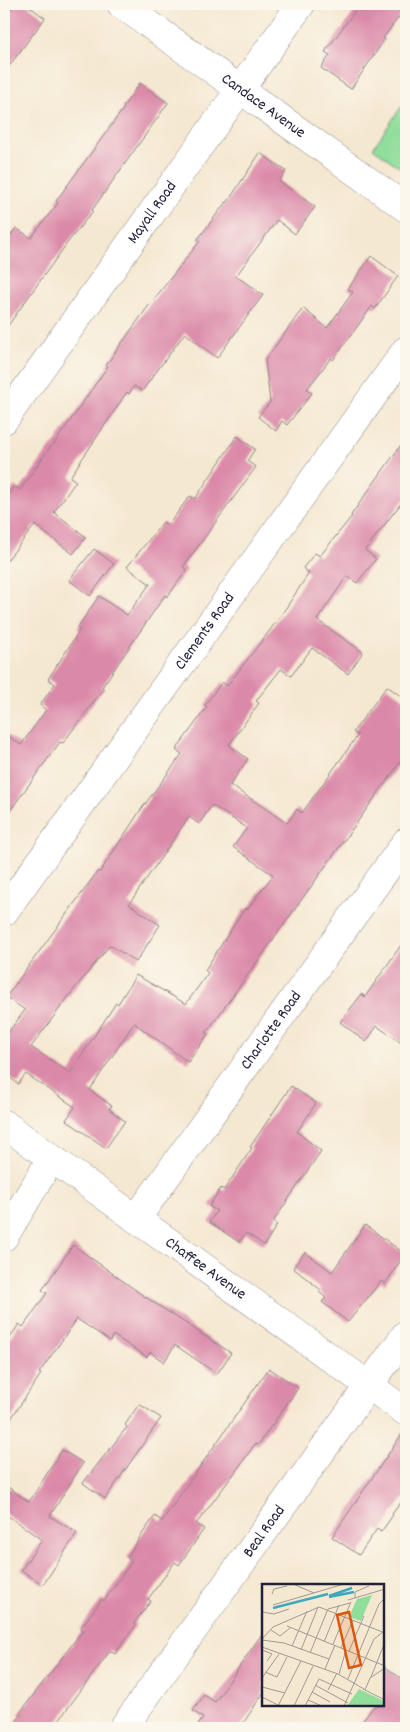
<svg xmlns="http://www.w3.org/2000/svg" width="410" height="1732" font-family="Dekko,sans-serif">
  <rect width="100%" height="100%" fill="#fbf7ec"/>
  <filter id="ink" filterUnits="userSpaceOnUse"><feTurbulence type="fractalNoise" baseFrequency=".02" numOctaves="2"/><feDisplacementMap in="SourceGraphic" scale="10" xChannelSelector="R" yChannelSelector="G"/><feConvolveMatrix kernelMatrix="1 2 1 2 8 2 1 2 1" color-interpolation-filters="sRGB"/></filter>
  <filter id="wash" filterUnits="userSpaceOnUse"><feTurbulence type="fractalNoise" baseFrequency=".0096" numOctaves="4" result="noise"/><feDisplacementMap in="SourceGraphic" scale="20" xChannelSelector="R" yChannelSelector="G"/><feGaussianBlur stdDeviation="1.12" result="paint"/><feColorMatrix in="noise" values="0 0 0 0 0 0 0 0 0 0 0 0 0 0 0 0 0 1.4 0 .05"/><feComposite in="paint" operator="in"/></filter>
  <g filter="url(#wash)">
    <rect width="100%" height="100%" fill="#f5e8d1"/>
    <!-- green -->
    <path fill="#91de9c" stroke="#5a806c" d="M406,100V172L373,148Z"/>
    <g id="blocks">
      <!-- building -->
      <path fill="#db89a9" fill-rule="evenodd" d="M15,4H26L45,18L4,73V18Z
        M360,4H390L402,13L383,38L385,39L351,89L321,68L330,55L325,52Z
        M140,83L168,103L92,210L93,211L68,242L4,331V245L16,228L31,238L58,203L56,201L124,108L123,107Z
        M260,153L286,171L279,181L315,207L295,234L277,220L236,276L263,295L217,358L185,333L142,391L134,386L129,394L127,392L70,477L76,481L54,512L86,537L73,554L35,525L4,564V500L15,486L20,490L51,446L54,444L108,366L106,365L147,308L200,241L198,239L226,202L227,203Z
        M371,256L398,276L375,309L372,306L333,360L331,358L307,389L312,393L287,425L282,421L276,431L258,417L270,402L265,360L303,308L327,328L353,292L348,289Z
        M237,436L255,449L247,461L256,467L183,567L187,570L167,597L165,595L102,687L104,689L96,699L63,743L60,742L4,819V733L21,745L46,710L40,705L55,684L48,679L80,630L77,628L99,596L127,615L150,584L127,567L163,522L168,525L190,496L195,499Z
        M406,438V497L365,550L376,559L357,583L347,576L317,620L363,652L348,674L312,648L291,676L281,669L256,701L259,703L229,745L248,759L230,785L287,823L297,809L302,813L358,735L353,732L387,686L406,700V754L206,1033L208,1034L188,1062L134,1023L90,1090L112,1106L109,1109L125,1121L106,1148L66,1120L75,1107L26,1074L18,1084L4,1073V1038L25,1010L6,997L98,871L100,872L140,811L182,754L176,750L207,707L205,705L222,682L227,686L280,617L309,573L303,568L315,553L320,556L352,516L351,515ZM212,805L247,828L233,847L273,875L247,910L245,908L205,970L208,973L186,1004L136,975L118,1004L116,1003L70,1073L31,1047L72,992L110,945L136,962L160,925L129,904L189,817L199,824Z
        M94,549L114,564L90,596L69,580Z
        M406,938V1046L377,1026L366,1042L340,1022L362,994L365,997Z
        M291,1086L316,1103L297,1132L321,1151L273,1222L277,1225L264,1245L246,1233L239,1242L209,1222L217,1211L209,1206L221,1188L224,1190L252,1148L250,1147Z
        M365,1225L405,1254L385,1284L381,1281L348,1322L322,1302L326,1298L319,1292L321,1290L293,1268L305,1252L332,1272Z
        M73,1245L141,1294L231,1353L217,1374L175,1345L164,1362L150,1352L147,1357L113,1335L110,1341L77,1319L39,1373L41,1374L4,1429V1347L19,1324L23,1327L47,1293L42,1290Z
        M269,1368L298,1388L258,1445L255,1444L236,1471L196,1524L204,1529L179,1565L175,1562L148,1599L151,1601L134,1623L136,1625L115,1654L110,1651L53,1728H12L21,1715L19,1714L83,1630L80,1629L102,1599L104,1601L132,1561L127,1558L140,1537L155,1516L162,1521Z
        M139,1404L161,1418L105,1499L83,1483L127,1427L125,1425Z
        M406,1428V1496L392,1514L393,1515L381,1532L377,1529L359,1555L332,1537Z
        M62,1450L83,1463L50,1516L77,1533L43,1585L21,1570L42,1540L4,1513V1484L29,1502Z
        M264,1631V1692L240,1728H196L203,1718L193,1711L204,1695L215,1702Z
        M384,1666L406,1682V1728H357L374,1706H384Z"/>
    </g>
  </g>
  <g filter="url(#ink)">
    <use href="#blocks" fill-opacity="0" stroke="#8c8586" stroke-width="1"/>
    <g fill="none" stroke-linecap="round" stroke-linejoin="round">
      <!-- street casing -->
      <g stroke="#8c8586" stroke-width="29">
        <g id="street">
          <path id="s1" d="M121,4L406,208"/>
          <path id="s2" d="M4,420L301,4"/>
          <path id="s3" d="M4,912L406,350"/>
          <path id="s4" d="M4,1124L406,1412"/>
          <path id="s5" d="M136,1219L406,842"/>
          <path d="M4,1237L51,1159"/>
          <path id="s6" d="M123,1728L406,1334"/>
        </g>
      </g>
      <!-- street -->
      <use href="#street" stroke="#fff" stroke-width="28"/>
    </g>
  </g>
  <g text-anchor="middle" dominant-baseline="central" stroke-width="5" stroke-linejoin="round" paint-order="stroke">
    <!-- street labels -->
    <g font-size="16" fill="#22223b" stroke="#fbf7ec">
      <text stroke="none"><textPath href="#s1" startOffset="175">Candace Avenue</textPath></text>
      <text stroke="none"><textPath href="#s2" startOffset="255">Mayall Road</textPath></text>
      <text stroke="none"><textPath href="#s3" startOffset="345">Clements Road</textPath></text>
      <text stroke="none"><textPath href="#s5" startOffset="232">Charlotte Road</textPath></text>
      <text stroke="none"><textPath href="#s4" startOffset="248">Chaffee Avenue</textPath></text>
      <text stroke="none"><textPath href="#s6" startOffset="242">Beal Road</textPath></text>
    </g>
  </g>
  <!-- overview -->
  <g transform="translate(262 1584)">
    <rect width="122" height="122" fill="#f5e8d1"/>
    <path d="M110,11L99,37L87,33L95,15ZM97,105L122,117V122H85Z" fill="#91de9c"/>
    <path fill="none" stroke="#3ea8bd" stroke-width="2.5" d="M67,12L90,4M67,13L92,8M11,24L66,10"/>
    <path fill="none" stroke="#a19995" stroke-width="1" d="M31,0L52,9M10,10L12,5L25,2M93,14V8L107,2M86,16L123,5M11,21L82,0M66,25L88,19M0,28L12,30L27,25M25,42L123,82M9,46L18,52L28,44M0,55L11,43L57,23L123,49M0,56L22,59L67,75M62,58L77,21M71,60L89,18M30,62L45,27M0,63L76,90L102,105M79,64L91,36M0,66L10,70L5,77M39,66L56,23M87,67L102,32M48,69L66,25M63,85L73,61M3,88L15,93L25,73M77,90L84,66M109,93L123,58M0,94L17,70M86,95L117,20L123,14M53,101L86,119M0,103L23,109M101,105L123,116M66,106L75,89M103,106L108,94L123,84M50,108L68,118M0,113L18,122M46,116L60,122M16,122L39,77M32,122L51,82M43,122L57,95L90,110M82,122L112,55L121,48"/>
    <path fill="#de560e" fill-opacity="0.15" stroke="#de560e" stroke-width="2.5" d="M87,28L99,81L87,84L75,31Z"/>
    <rect width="122" height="122" fill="none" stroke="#22223b" stroke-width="2.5"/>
  </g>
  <!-- margin -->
  <rect width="410" height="1732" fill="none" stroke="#fbf7ec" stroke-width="20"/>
</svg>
